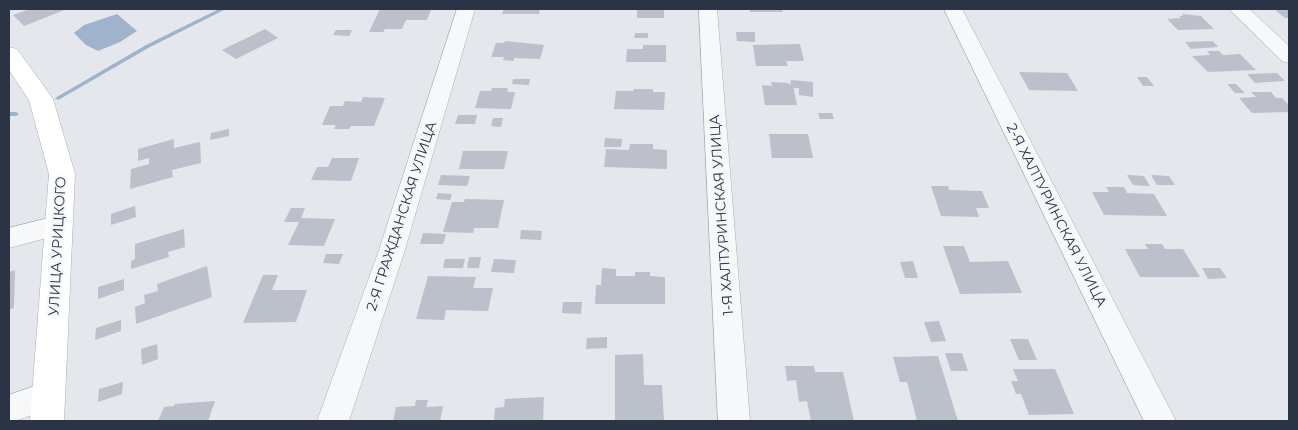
<svg xmlns="http://www.w3.org/2000/svg" width="1298" height="430" font-family="Montserrat,sans-serif">
  <rect width="100%" height="100%" fill="#e4e7ec"/>
  <!-- water -->
  <path fill="#9fb4cc" d="M117,14L137,31L120,42L98,51L86,45L74,33L84,25Z"/>
  <g fill="none" stroke-linecap="round" stroke-linejoin="round">
    <!-- stream -->
    <path fill="#9fb4cc" fill-rule="evenodd" d="M219,9H226L150,47L60,99L58,100L55,98L146,45Z
      M9,112H16L19,114L16,116H9Z"/>
  </g>
  <!-- building -->
  <path fill="#bbc0ca" d="M30,9H67L24,26L13,15Z
    M380,9L431,10L427,20H406L402,29H385L383,32H369Z
    M504,9H540L539,14H502Z
    M637,9H664V18H637Z
    M750,9H782L783,12H750Z
    M1274,9H1289V18H1285Z
    M1182,14L1201,16L1214,29L1178,30L1167,19L1181,18L1179,16H1183Z
    M265,29L278,38L236,59L222,50Z
    M336,30H352L349,36L333,35Z
    M736,32H755V42L737,41Z
    M635,33H648V38H634Z
    M505,41L544,45L540,59L514,58V61L503,60L504,57H491L496,43H504Z
    M1213,41L1218,47L1191,49L1185,42Z
    M800,44L804,61H786L788,66H756L753,45Z
    M643,45H666V62H626L627,49H643Z
    M1207,51H1219L1223,55L1240,54L1256,70L1208,72L1192,56L1210,55Z
    M1019,72L1067,73L1078,91L1029,90Z
    M1277,73L1285,81L1255,83L1247,74Z
    M1137,77H1147L1154,86H1143Z
    M513,79H530L529,85L512,84Z
    M791,80L813,82V97L799,95V88H794L793,85L797,105H765L762,85L772,86L771,82L788,83L790,85Z
    M1227,84H1236L1245,93H1235Z
    M492,88H508L507,92H515L511,109L475,108L480,91H491Z
    M634,89H653V92H665L664,110L614,109L616,91H633Z
    M1251,92H1271L1276,98H1282L1289,105V112L1252,113L1239,98L1256,97Z
    M363,97L385,98L374,126H351L349,129H334L336,125H322L330,106H343L345,101L361,102Z
    M818,113H832L834,119H820Z
    M458,115H477L475,124H455Z
    M493,118H503L501,127L491,126Z
    M229,129V136L210,140L211,133Z
    M769,134H808L813,158H772Z
    M605,138L622,139L621,147H604Z
    M174,139V148L200,142L201,163L172,170L173,177L130,189L131,169L149,164V158L138,161V149Z
    M630,144H653V149L667,150V169L604,167L606,149L629,150Z
    M463,151H508L504,169H459Z
    M332,158H359L351,181L311,180L317,167H328Z
    M441,175L470,176L467,186L438,185Z
    M1127,175L1144,176L1150,186L1133,185Z
    M1151,175L1169,176L1175,185H1157Z
    M931,186H948L949,190L982,191L989,208H976L979,217L941,216Z
    M1106,187H1124L1127,193L1154,194L1167,216L1104,215L1092,192H1109Z
    M438,193L452,194L450,200L436,199Z
    M465,199L504,200L498,228H474L473,233L443,232L452,202H464Z
    M135,206L136,217L111,225V214Z
    M291,208H305L301,218L335,219L324,246L288,245L299,222H284Z
    M184,229L185,247L168,252L169,257L131,269V261L135,259V244Z
    M521,230L542,231L541,240L520,239Z
    M423,233L446,234L443,244H420Z
    M1145,244H1162L1165,249H1183L1200,277H1140L1125,249H1148Z
    M943,246H964L970,262L1008,261L1022,293L960,294Z
    M326,254H343L339,264L323,263Z
    M469,257H481L479,268H467Z
    M445,259H465L463,268H443Z
    M494,259L516,260L514,273L491,272Z
    M913,261L918,278H905L900,262Z
    M207,266L212,297L136,324L135,307L145,303L144,295L158,291L157,284Z
    M602,268L616,269V276H635V272H650V276L665,277V304H595L596,285H601Z
    M1202,268H1220L1227,278L1208,279Z
    M15,270L14,308L9,310V272Z
    M263,275H278L272,290H307L296,322L243,323Z
    M428,276L476,277L473,288H493L488,311L446,310L444,320L416,319Z
    M124,279V290L98,299V287Z
    M563,302H582L581,314L562,313Z
    M121,320V331L95,340L96,328Z
    M939,321L946,341L931,342L924,322Z
    M607,337V348L586,349L587,338Z
    M1010,339H1028L1037,360H1019Z
    M157,344L158,359L142,365L141,349Z
    M945,353H962L968,371H951Z
    M643,354L644,385H662L664,421H615V355Z
    M938,356L958,421H917L907,382H900L893,357Z
    M785,366H814L815,372H843L854,421H811L807,401L799,402L796,380L787,381Z
    M1013,369H1055L1074,414L1029,415L1021,394H1016L1011,381H1018Z
    M123,382L122,394L98,402L99,389Z
    M544,397L543,421H494L495,408L504,407L505,399Z
    M416,400H428L426,407L443,406L440,421H393L396,407L415,406Z
    M215,401L208,421H158L164,407L174,406L175,404Z"/>
  <g fill="none" stroke-linecap="round" stroke-linejoin="round">
    <!-- minor casing -->
    <g stroke="#a9aeb7" stroke-width="1">
      <path id="minor" d="M457,9H475L404,253L349,421H317L378,253Z
        M699,9H717L750,421H718Z
        M944,9H962L1176,421H1144Z
        M1229,9H1249L1289,46V63L1282,61Z
        M60,215L69,218L73,225L69,232L9,248V228Z
        M49,381L60,385L64,395L60,405L15,421H9V395Z"/>
    </g>
    <!-- secondary casing -->
    <g stroke="#a9aeb7" stroke-width="1">
      <path id="secondary" d="M9,47L17,49L53,99L75,174L64,421H30L49,174L29,100L9,70Z"/>
    </g>
    <!-- minor -->
    <use href="#minor" fill="#f7f8fa" fill-rule="evenodd"/>
    <!-- secondary -->
    <use href="#secondary" fill="#fff" fill-rule="evenodd"/>
  </g>
  <g text-anchor="middle" dominant-baseline="central" stroke-width="4" stroke-linejoin="round" paint-order="stroke">
    <!-- street labels -->
    <g font-size="14" fill="#2b3445" stroke="#f4f6f9">
      <text transform="translate(721 215) rotate(-94)">1-Я ХАЛТУРИНСКАЯ УЛИЦА</text>
      <text transform="translate(1057 215) rotate(63)">2-Я ХАЛТУРИНСКАЯ УЛИЦА</text>
      <text transform="translate(401 216) rotate(-72)">2-Я ГРАЖДАНСКАЯ УЛИЦА</text>
      <text transform="translate(57 246) rotate(-87)">УЛИЦА УРИЦКОГО</text>
    </g>
  </g>
  <!-- border -->
  <rect width="1298" height="430" fill="none" stroke="#2b3445" stroke-width="20"/>
</svg>
